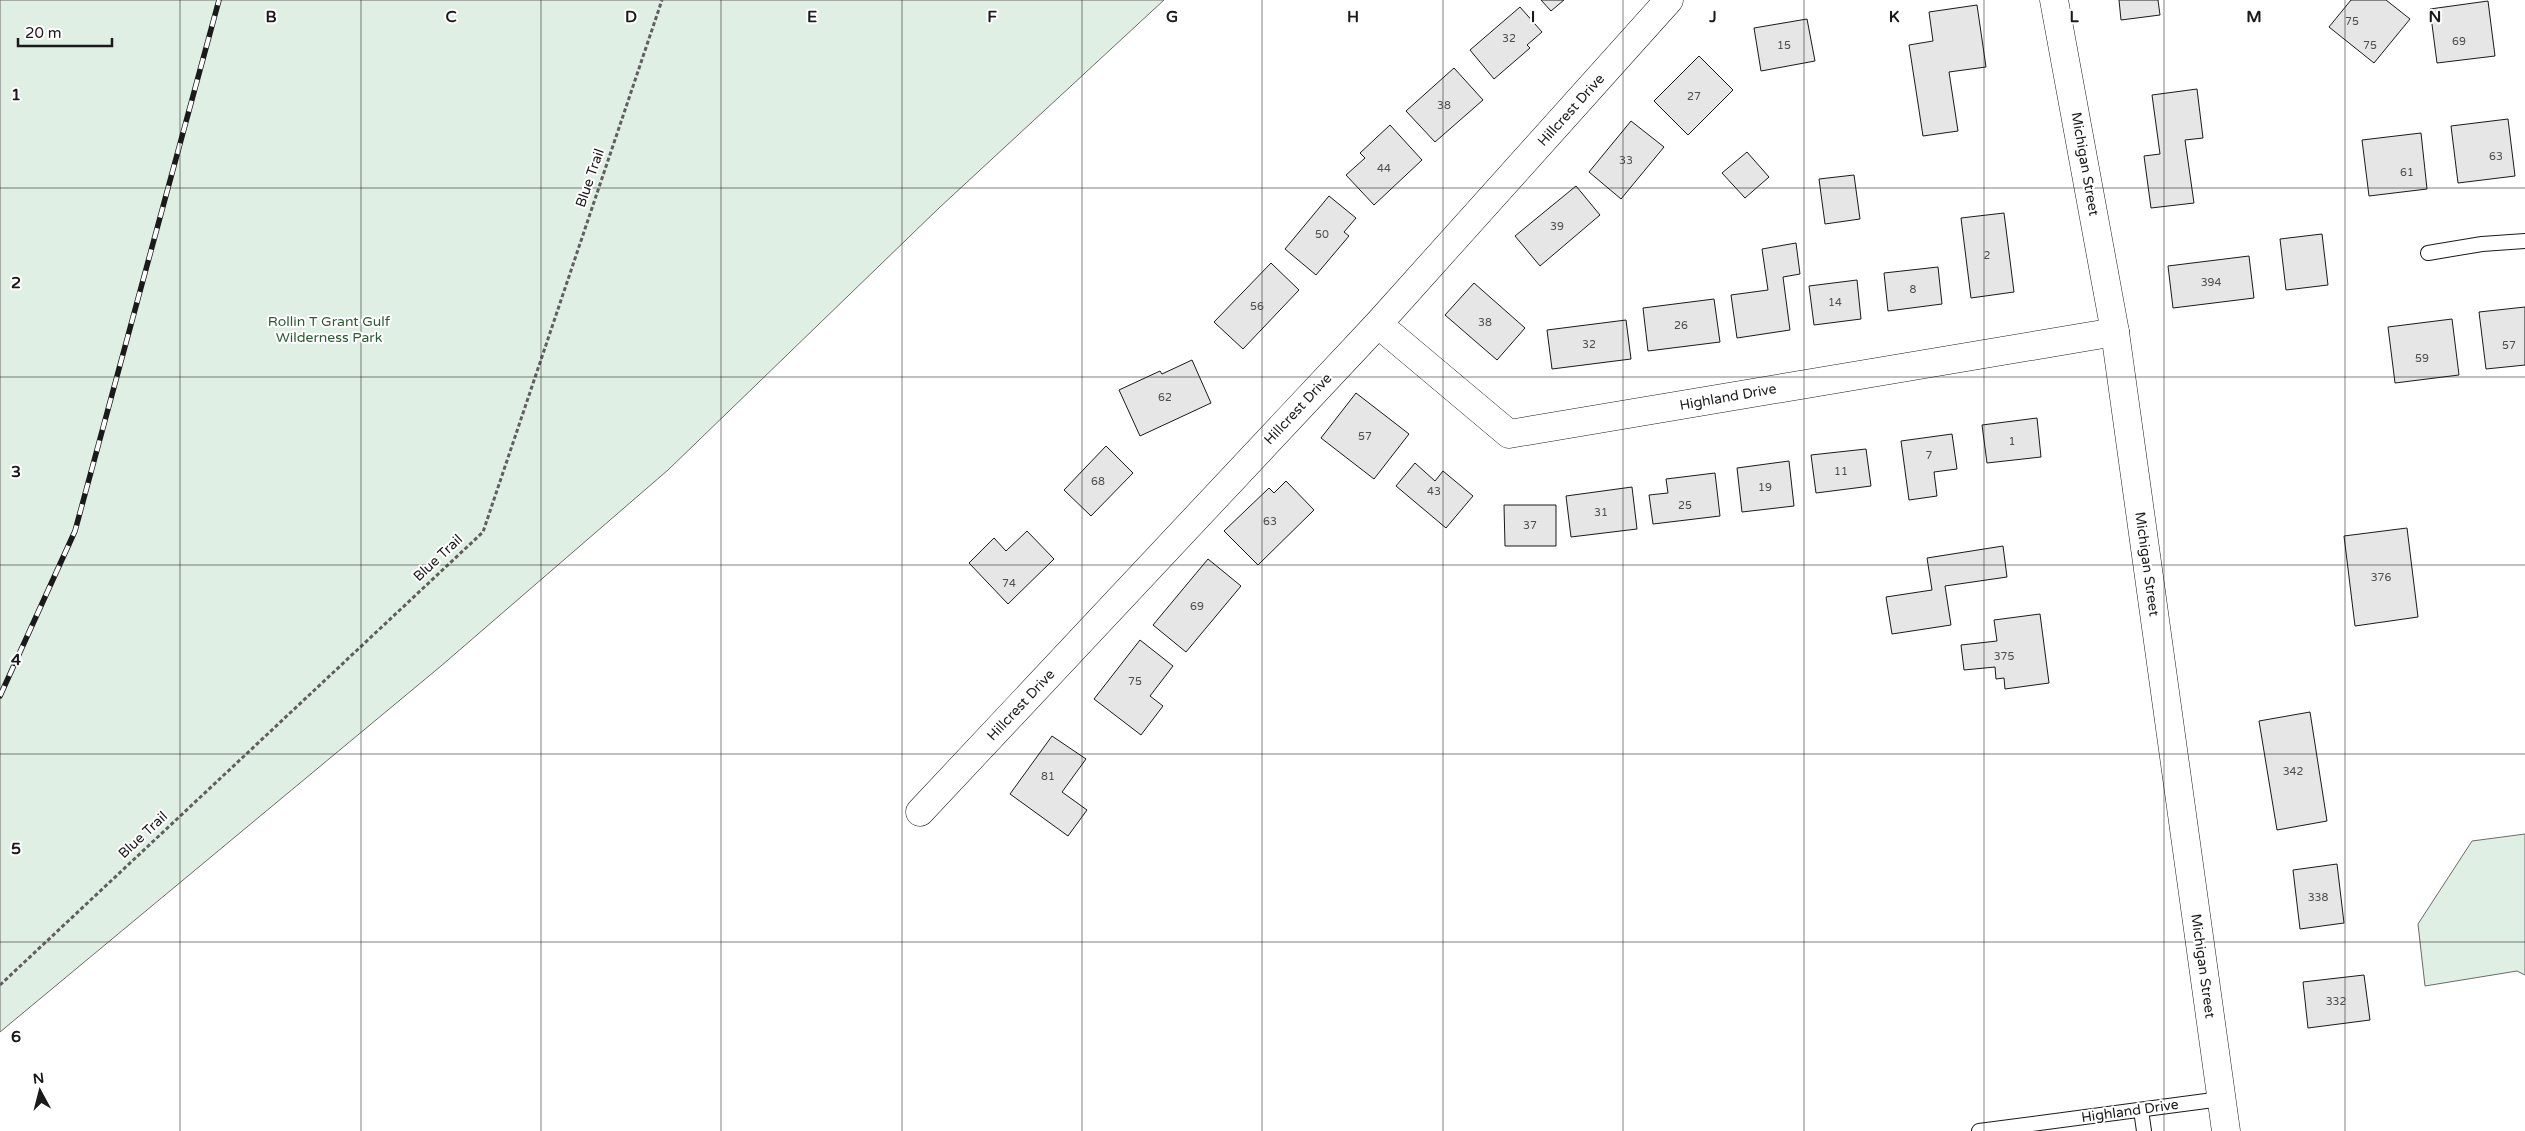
<svg xmlns="http://www.w3.org/2000/svg" width="2525" height="1131" font-family="'Varela Round',sans-serif">
  <rect width="100%" height="100%" fill="#fff"/>
  <!-- green -->
  <path fill="#e0efe3" stroke="#6a6a6a" d="M0,0H1164L939,208L668,470L441,666L0,1032Z
    M2525,834V975L2517,971L2425,986L2418,924L2472,841Z"/>
  <!-- building -->
  <path fill="#e6e6e6" stroke="#1a1a1a" d="M1541,0H1564L1551,11Z
    M2119,0H2158L2160,15L2121,20Z
    M2351,0H2386L2410,19L2374,63L2329,27Z
    M2488,1L2495,56L2437,63L2430,9Z
    M1977,5L1986,67L1949,72L1958,131L1923,136L1909,45L1933,41L1929,12Z
    M1520,7L1542,32L1527,45L1530,48L1494,79L1470,50Z
    M1807,19L1815,61L1761,71L1754,28Z
    M1699,56L1733,90L1688,135L1654,101Z
    M1454,68L1483,100L1435,142L1406,111Z
    M2197,89L2203,138L2185,140L2194,203L2151,208L2144,156L2160,154L2152,95Z
    M2508,119L2515,176L2458,183L2451,126Z
    M1631,121L1664,147L1621,199L1589,172Z
    M1390,125L1422,160L1374,205L1346,175L1365,158L1360,153Z
    M2421,133L2427,189L2369,196L2362,140Z
    M1747,152L1769,177L1745,198L1722,173Z
    M1854,175L1860,219L1825,224L1819,179Z
    M1576,186L1600,215L1540,266L1515,236Z
    M1329,196L1356,218L1344,232L1349,236L1316,275L1285,249Z
    M2004,213L2014,292L1971,298L1961,218Z
    M2322,234L2328,285L2286,290L2280,239Z
    M1796,243L1800,274L1783,277L1790,330L1737,338L1731,295L1768,290L1762,249Z
    M2249,256L2254,298L2173,308L2168,266Z
    M1271,263L1299,290L1243,349L1214,322Z
    M1938,267L1942,304L1888,311L1884,273Z
    M1857,280L1861,319L1814,325L1809,286Z
    M1474,283L1525,328L1497,360L1445,315Z
    M1714,299L1720,342L1648,351L1643,308Z
    M2525,307V365L2486,369L2479,312Z
    M2452,319L2459,375L2395,383L2388,327Z
    M1626,320L1631,359L1552,369L1547,330Z
    M1192,360L1211,403L1140,436L1119,390L1160,371L1162,374Z
    M1356,393L1409,434L1374,479L1321,438Z
    M2037,418L2041,457L1987,463L1982,425Z
    M1952,434L1957,469L1934,472L1937,496L1909,500L1901,441Z
    M1106,446L1133,473L1091,516L1064,490Z
    M1866,449L1871,486L1816,493L1811,455Z
    M1789,461L1794,506L1742,512L1737,468Z
    M1415,463L1435,481L1443,471L1473,496L1446,528L1396,486Z
    M1715,473L1720,516L1653,524L1649,495L1668,493L1666,479Z
    M1286,481L1314,510L1258,565L1224,531L1269,488L1274,493Z
    M1632,487L1637,529L1571,537L1566,496Z
    M1504,505H1556V546H1505Z
    M2407,528L2418,617L2355,626L2344,536Z
    M1027,531L1054,559L1008,604L969,563L994,538L1006,551Z
    M2003,546L2007,577L1945,586L1951,625L1892,634L1886,597L1932,590L1927,558Z
    M1208,559L1241,586L1186,652L1153,625Z
    M2040,614L2049,683L2005,689L2004,678L1996,679L1995,667L1964,670L1961,645L1997,641L1994,620Z
    M1140,640L1173,666L1150,696L1163,706L1141,735L1094,699Z
    M2310,712L2327,821L2277,830L2259,721Z
    M1052,736L1086,759L1062,792L1087,810L1068,836L1010,794Z
    M2337,864L2344,923L2300,929L2293,870Z
    M2364,975L2370,1020L2308,1028L2303,982Z"/>
  <g fill="none" stroke-linecap="round" stroke-linejoin="round">
    <!-- service casing -->
    <g stroke="#1a1a1a" stroke-width="16">
      <path id="service" d="M2428,253L2482,244L2525,241
        M2141,1110L2144,1131
        M1979,1131L2221,1099"/>
    </g>
    <!-- minor casing -->
    <g stroke="#1a1a1a" stroke-width="29">
      <path id="minor" d="M1378,324L1509,434L2115,332
        M920,812L1378,324L1669,0"/>
    </g>
    <!-- tertiary casing -->
    <g stroke="#1a1a1a" stroke-width="29">
      <path id="tertiary" d="M2054,0L2115,332L2226,1131"/>
    </g>
    <!-- path -->
    <path stroke="#5f5f5f" stroke-width="3" stroke-dasharray="4 2.5" stroke-linecap="butt" d="M0,985L483,532L662,0"/>
    <!-- service -->
    <use href="#service" stroke="#fff" stroke-width="14"/>
    <!-- minor -->
    <use href="#minor" stroke="#fff" stroke-width="28"/>
    <!-- tertiary -->
    <use href="#tertiary" stroke="#fff" stroke-width="28"/>
    <!-- rail casing -->
    <g stroke="#1a1a1a" stroke-width="5.5">
      <path id="rail" d="M0,696L75,531L219,0"/>
    </g>
    <!-- rail -->
    <use href="#rail" stroke="#fff" stroke-width="4" stroke-dasharray="11" stroke-linecap="butt"/>
  </g>
  <!-- grid -->
  <path fill="none" stroke="#1a1a1a" stroke-width="1" stroke-opacity="0.55" d="M180,0V1131M361,0V1131M541,0V1131M721,0V1131M902,0V1131M1082,0V1131M1262,0V1131M1443,0V1131M1623,0V1131M1804,0V1131M1984,0V1131M2164,0V1131M2345,0V1131M0,188H2525M0,377H2525M0,565H2525M0,754H2525M0,942H2525"/>
  <g text-anchor="middle" dominant-baseline="central" stroke-width="4" stroke-linejoin="round" paint-order="stroke">
    <!-- number labels -->
    <g font-size="11" fill="#4d4d4d">
      <text x="2352" y="21">75</text>
      <text x="1509" y="38">32</text>
      <text x="2459" y="41">69</text>
      <text x="1784" y="45">15</text>
      <text x="2370" y="45">75</text>
      <text x="1694" y="96">27</text>
      <text x="1444" y="105">38</text>
      <text x="2496" y="156">63</text>
      <text x="1626" y="160">33</text>
      <text x="1384" y="168">44</text>
      <text x="2407" y="172">61</text>
      <text x="1557" y="226">39</text>
      <text x="1322" y="234">50</text>
      <text x="1987" y="255">2</text>
      <text x="2211" y="282">394</text>
      <text x="1913" y="289">8</text>
      <text x="1835" y="302">14</text>
      <text x="1257" y="306">56</text>
      <text x="1485" y="322">38</text>
      <text x="1681" y="325">26</text>
      <text x="1589" y="344">32</text>
      <text x="2509" y="345">57</text>
      <text x="2422" y="358">59</text>
      <text x="1165" y="397">62</text>
      <text x="1365" y="436">57</text>
      <text x="2012" y="441">1</text>
      <text x="1929" y="455">7</text>
      <text x="1841" y="471">11</text>
      <text x="1098" y="481">68</text>
      <text x="1765" y="487">19</text>
      <text x="1434" y="491">43</text>
      <text x="1685" y="505">25</text>
      <text x="1601" y="512">31</text>
      <text x="1270" y="521">63</text>
      <text x="1530" y="525">37</text>
      <text x="2381" y="577">376</text>
      <text x="1009" y="583">74</text>
      <text x="1197" y="606">69</text>
      <text x="2004" y="656">375</text>
      <text x="1135" y="681">75</text>
      <text x="2293" y="771">342</text>
      <text x="1048" y="776">81</text>
      <text x="2318" y="897">338</text>
      <text x="2336" y="1001">332</text>
    </g>
    <!-- street labels -->
    <g font-size="14" fill="#1a1a1a" stroke="#fff">
      <text transform="translate(1571 110) rotate(-48)">Hillcrest Drive</text>
      <text transform="translate(2085 164) rotate(80)">Michigan Street</text>
      <text transform="translate(590 178) rotate(-71)">Blue Trail</text>
      <text transform="translate(1728 397) rotate(-10)">Highland Drive</text>
      <text transform="translate(1298 409) rotate(-47)">Hillcrest Drive</text>
      <text transform="translate(438 558) rotate(-43)">Blue Trail</text>
      <text transform="translate(2147 564) rotate(82)">Michigan Street</text>
      <text transform="translate(1021 705) rotate(-47)">Hillcrest Drive</text>
      <text transform="translate(143 835) rotate(-43)">Blue Trail</text>
      <text transform="translate(2203 966) rotate(82)">Michigan Street</text>
      <text transform="translate(2130 1111) rotate(-8)">Highland Drive</text>
    </g>
    <!-- park labels -->
    <g font-size="14" fill="#2b5a34" stroke="#fff">
      <text x="329" y="321">Rollin T Grant Gulf<tspan x="329" dy="16">Wilderness Park</tspan></text>
    </g>
  </g>
  <g font-size="16" text-anchor="middle" font-weight="bold" fill="#1a1a1a" stroke="#fff" stroke-width="4" stroke-linejoin="round" paint-order="stroke">
    <text x="271" y="22">B</text>
    <text x="451" y="22">C</text>
    <text x="631" y="22">D</text>
    <text x="812" y="22">E</text>
    <text x="992" y="22">F</text>
    <text x="1172" y="22">G</text>
    <text x="1353" y="22">H</text>
    <text x="1533" y="22">I</text>
    <text x="1713" y="22">J</text>
    <text x="1894" y="22">K</text>
    <text x="2074" y="22">L</text>
    <text x="2254" y="22">M</text>
    <text x="2435" y="22">N</text>
    <text x="16" y="100">1</text>
    <text x="16" y="288">2</text>
    <text x="16" y="477">3</text>
    <text x="16" y="665">4</text>
    <text x="16" y="854">5</text>
    <text x="16" y="1042">6</text>
  </g>
  <!-- north arrow -->
  <g transform="translate(40 1091) rotate(353)" stroke="#ffffff" stroke-width="4" paint-order="stroke">
  <path d="M0-4L9 19L0 12L-9 19Z" fill="#1a1a1a"/>
  <text y="-8" font-size="14" font-weight="bold" text-anchor="middle" fill="#1a1a1a">N</text>
  </g>
  <!-- scale -->
  <path d="M18 38v8h94v-8" fill="none" stroke="#1a1a1a" stroke-width="2.5"/>
  <text x="25" y="38" font-size="15" fill="#1a1a1a" stroke="#ffffff" stroke-width="4" paint-order="stroke">20 m</text>
</svg>
